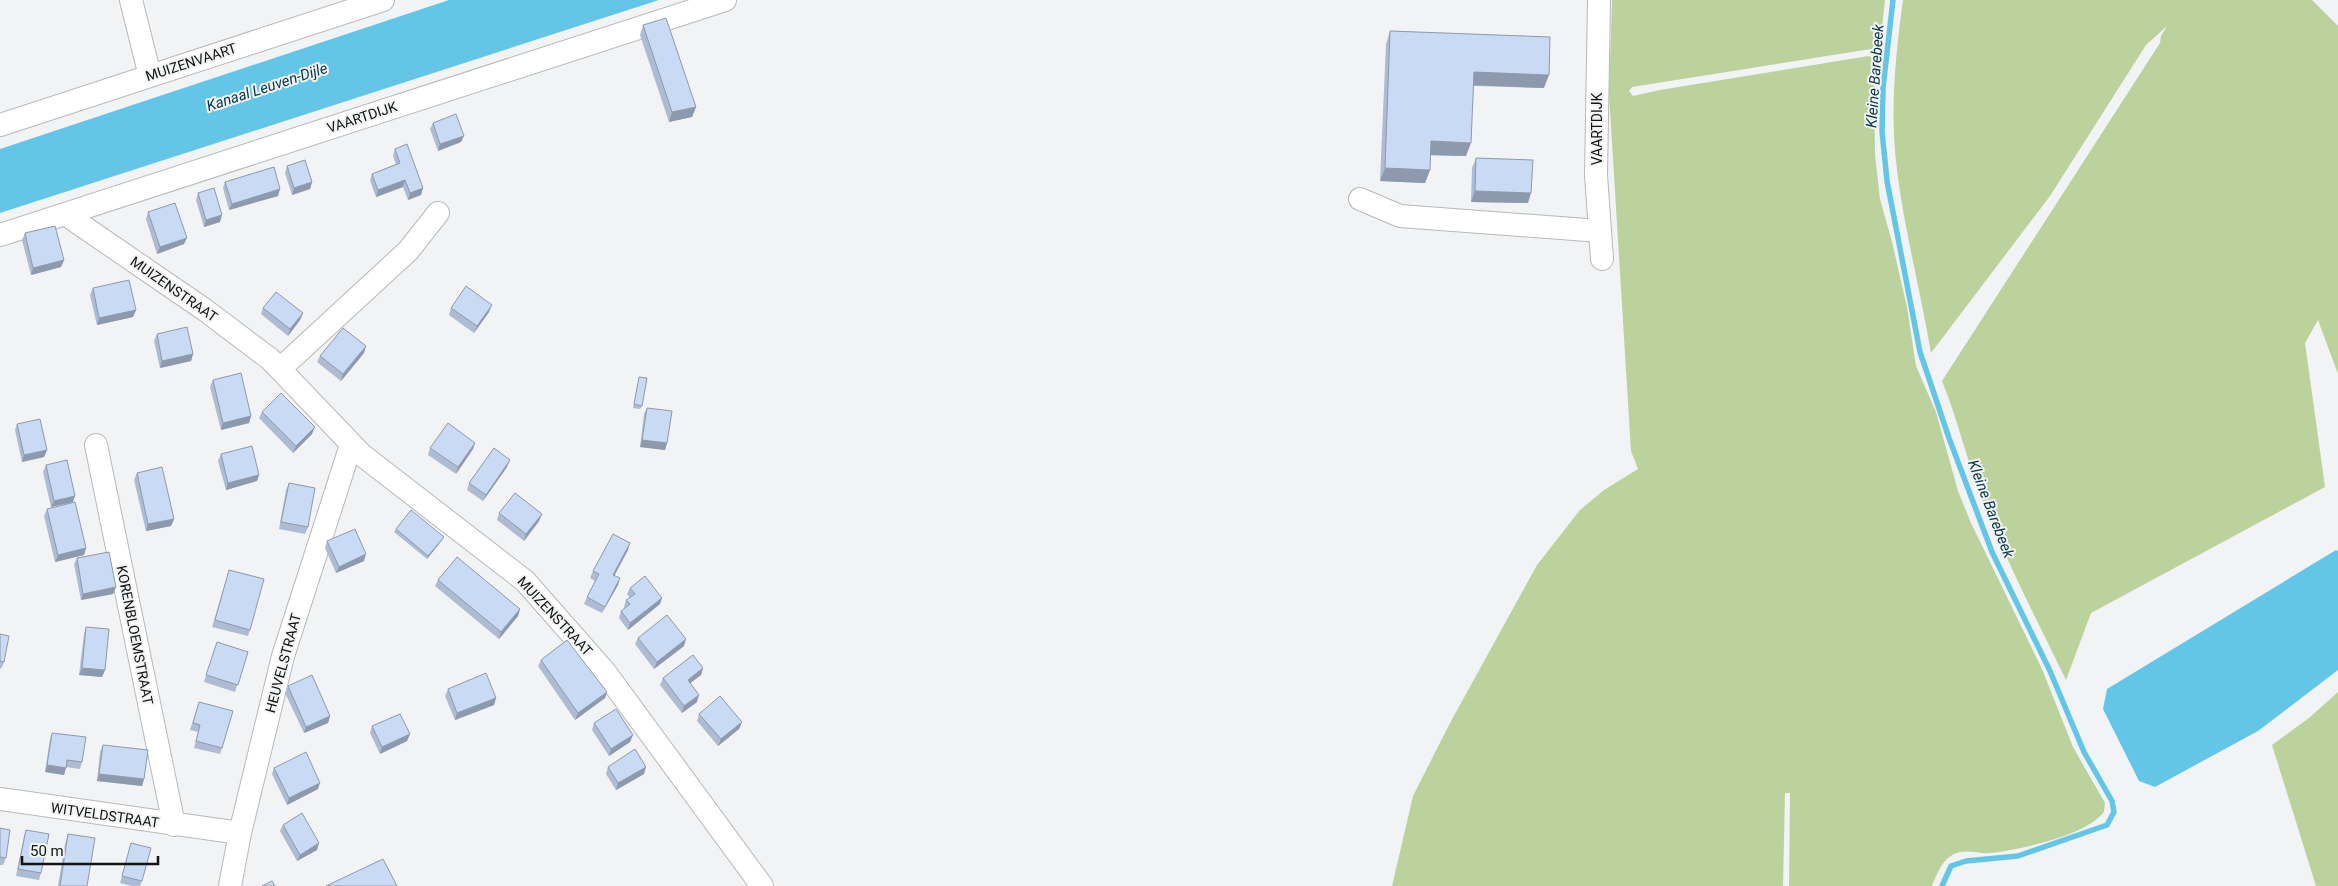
<svg xmlns="http://www.w3.org/2000/svg" width="2338" height="886" font-family="Roboto,sans-serif">
  <rect width="100%" height="100%" fill="#f2f3f4"/>
  <!-- green -->
  <path fill="#bbd29d" d="M1612,0H1885L1881,36L1877,48L1632,87L1629,91L1633,96L1660,90L1869,56L1874,59L1875,155L1880,199L1892,242L1907,307L1916,366L1936,412L1958,491L1971,523L2042,669L2073,747L2105,803L2104,812C2086,836 2021,849 1991,853C1981,854 1970,850 1960,852C1943,856 1938,872 1932,886H1789L1790,793H1785L1783,886H1392L1413,796L1450,723L1537,565L1580,510L1604,490L1638,469L1631,451L1609,94Z
    M1903,0H2312L2338,26V374L2318,320L2305,343L2325,487L2091,613L2066,680C2039,625 2011,570 1988,514C1969,471 1960,425 1942,381L2160,43L2161,36L2167,26L2146,45L2050,196L1931,353C1920,287 1901,218 1895,151C1891,101 1896,50 1903,0Z
    M2338,692V886H2316L2272,745L2309,718Z"/>
  <!-- water -->
  <path fill="#64c6e7" d="M449,0H659L0,213V149Z
    M2336,550L2338,551V670L2258,731L2155,787L2139,781L2103,709L2107,689Z"/>
  <g fill="none" stroke-linecap="round" stroke-linejoin="round">
    <!-- stream -->
    <path stroke="#64c6e7" stroke-width="5.5" d="M1893,0L1883,88L1882,131L1887,181L1920,352L1949,438L1992,552L2050,671L2084,752L2112,801L2114,812L2107,825L2018,856L1966,861L1951,866L1942,886"/>
    <!-- minor casing -->
    <g stroke="#b7b8b9" stroke-width="24">
      <path id="minor" d="M131,0L150,76
        M1599,0L1596,175L1602,259
        M0,125L383,0
        M1360,199L1400,216L1600,231
        M65,214L205,310L270,359L362,455L525,581L605,672L762,886
        M0,235L725,0
        M281,368L408,251L438,213
        M96,445L174,825
        M0,799L240,833
        M230,886L240,833L283,656L351,445"/>
    </g>
    <!-- minor -->
    <use href="#minor" stroke="#fff" stroke-width="22"/>
  </g>
  <!-- wall -->
  <path fill="#adbbd3" d="M643,25L696,107L692,117L669,122L640,35Z
    M1390,31L1544,88L1473,86L1466,156L1430,155V170L1425,183L1380,181L1386,44Z
    M433,123L461,142L438,151L430,129Z
    M395,149L423,188L421,195L408,200L403,187L376,197L370,180L372,174L396,164L393,156Z
    M1476,158L1528,203L1471,202L1472,168Z
    M287,166L312,182L310,189L292,195L285,173Z
    M225,182L278,196L229,210L223,188Z
    M198,193L220,222L204,227L196,200Z
    M148,212L184,244L157,254L146,219Z
    M25,233L64,260L61,267L31,275L22,240Z
    M93,288L136,310L133,317L97,325L90,295Z
    M263,308L303,313L300,320L288,336L261,314Z
    M451,308L489,312L474,333L449,315Z
    M157,334L193,354L191,361L160,368L154,341Z
    M364,353L341,381L317,362L320,356Z
    M639,377L642,406L640,409L633,408Z
    M213,380L251,416L249,423L221,430L210,387Z
    M647,408L667,443L665,450L640,447L644,414Z
    M262,412L312,434L293,453L259,418Z
    M17,424L47,450L44,457L22,462L15,430Z
    M430,448L473,449L456,474L428,455Z
    M221,454L259,475L257,481L226,490L218,461Z
    M46,465L73,502L51,507L43,472Z
    M507,467L483,501L467,490L469,483Z
    M137,473L174,519L171,526L146,531L134,480Z
    M289,483L308,527L305,534L279,529L286,490Z
    M47,509L86,548L84,555L55,562L44,516Z
    M499,513L539,521L524,541L497,520Z
    M396,529L444,537L442,540L427,559L394,532Z
    M327,541L364,561L336,573L325,548Z
    M628,550L614,575L618,585L602,613L584,604L587,597L595,581L590,578L593,571Z
    M77,558L116,587L113,594L81,600L74,564Z
    M229,570L250,630L248,636L212,627Z
    M438,580L520,609L518,616L499,639L435,586Z
    M630,588L662,598L660,604L628,630L619,618L621,611L625,608L624,607L626,600L630,598L627,594Z
    M86,627L105,670L102,677L79,675L84,634Z
    M0,634L4,662L1,669L0,668Z
    M638,638L684,646L654,669L635,644Z
    M217,642L248,652L235,692L204,682Z
    M541,660L607,692L605,698L575,720L538,666Z
    M703,668L701,675L690,683L697,702L682,713L660,685L663,678Z
    M288,686L330,716L328,723L304,733L285,693Z
    M448,689L496,698L494,705L455,720L445,696Z
    M199,702L222,748L220,754L194,748L198,732L190,730Z
    M699,714L742,722L739,729L718,746L697,721Z
    M594,723L630,742L609,756L592,730Z
    M372,726L410,734L407,741L380,754L370,733Z
    M52,733L82,762L80,769L66,767L64,775L45,772L50,739Z
    M103,745L144,779L142,786L97,781L100,752Z
    M608,767L644,774L616,790L606,774Z
    M274,768L318,789L287,805L272,774Z
    M283,825L317,850L297,861L280,831Z
    M0,828L6,858L3,865H0Z
    M26,830L41,873L39,880L16,876L24,836Z
    M68,834L87,886H58L65,844Z
    M131,843L142,881L140,886H132L120,883Z"/>
  <!-- shaded-wall -->
  <path fill="#8d99ac" d="M1474,72L1549,75L1544,88L1469,85Z
    M696,107L692,117L669,122L672,112Z
    M464,136L461,142L438,151L440,144Z
    M1431,141L1471,143L1466,156L1426,155Z
    M1385,168L1430,170L1425,183L1380,181Z
    M405,180L403,187L376,197L378,190Z
    M312,182L310,189L292,195L294,188Z
    M423,188L421,195L408,200L410,193Z
    M280,189L278,196L229,210L232,204Z
    M1475,191L1531,193L1528,203L1471,202Z
    M222,215L220,222L204,227L206,220Z
    M187,238L184,244L157,254L160,247Z
    M64,260L61,267L31,275L33,268Z
    M492,305L489,312L474,333L477,326Z
    M136,310L133,317L97,325L99,318Z
    M303,313L300,320L288,336L290,329Z
    M366,346L364,353L341,381L343,374Z
    M193,354L191,361L160,368L162,361Z
    M251,416L249,423L221,430L223,423Z
    M315,427L312,434L293,453L296,446Z
    M642,440L667,443L665,450L640,447Z
    M475,443L473,449L456,474L458,467Z
    M47,450L44,457L22,462L24,455Z
    M510,460L507,467L483,501L486,495Z
    M259,475L257,481L226,490L228,483Z
    M75,496L73,502L51,507L54,501Z
    M542,514L539,521L524,541L526,534Z
    M174,519L171,526L146,531L148,524Z
    M444,537L442,540L427,559L428,556Z
    M630,543L628,550L611,582L613,575Z
    M86,548L84,555L55,562L58,555Z
    M366,554L364,561L336,573L339,567Z
    M620,578L618,585L602,613L605,607Z
    M116,587L113,594L81,600L83,594Z
    M662,598L660,604L628,630L630,623Z
    M520,609L518,616L499,639L501,632Z
    M686,639L684,646L654,669L657,662Z
    M82,668L105,670L102,677L79,675Z
    M703,668L701,675L685,687L688,680Z
    M607,692L605,698L575,720L578,713Z
    M699,695L697,702L682,713L684,706Z
    M496,698L494,705L455,720L457,713Z
    M330,716L328,723L304,733L306,727Z
    M742,722L739,729L718,746L721,739Z
    M410,734L407,741L380,754L382,747Z
    M633,735L630,742L609,756L611,749Z
    M47,765L66,768L64,775L45,772Z
    M646,767L644,774L616,790L618,783Z
    M99,774L144,779L142,786L97,781Z
    M320,783L318,789L287,805L289,798Z
    M319,843L317,850L297,861L300,855Z"/>
  <!-- building -->
  <path fill="#c9daf5" stroke="#8d99ac" d="M666,18L696,107L672,112L643,25Z
    M1390,31L1550,37L1549,75L1474,72L1471,143L1431,141L1430,170L1385,168Z
    M456,114L464,136L440,144L433,123Z
    M407,144L423,188L410,193L405,180L378,190L372,174L400,163L395,149Z
    M1476,158L1533,160L1531,193L1475,191Z
    M305,160L312,182L294,188L287,166Z
    M274,167L280,189L232,204L225,182Z
    M214,188L222,215L206,220L198,193Z
    M175,203L187,238L160,247L148,212Z
    M55,226L64,260L33,268L25,233Z
    M129,280L136,310L99,318L93,288Z
    M466,286L492,305L477,326L451,308Z
    M276,292L303,313L290,329L263,308Z
    M187,327L193,354L162,361L157,334Z
    M343,328L366,346L343,374L320,356Z
    M241,373L251,416L223,423L213,380Z
    M639,377L647,378L642,406L634,404Z
    M281,393L315,427L296,446L262,412Z
    M647,408L672,411L667,443L642,440Z
    M40,419L47,450L24,455L17,424Z
    M448,423L475,443L458,467L430,448Z
    M252,446L259,475L228,483L221,454Z
    M494,448L510,460L486,495L469,483Z
    M67,460L75,496L54,501L46,465Z
    M162,467L174,519L148,524L137,473Z
    M289,483L315,488L308,527L281,522Z
    M515,493L542,514L526,534L499,513Z
    M75,502L86,548L58,555L47,509Z
    M411,510L444,537L428,556L396,529Z
    M355,529L366,554L339,567L327,541Z
    M613,534L630,543L613,575L620,578L605,607L587,597L599,574L593,571Z
    M109,552L116,587L83,594L77,558Z
    M457,557L520,609L501,632L438,580Z
    M229,570L264,579L250,630L215,620Z
    M645,576L662,598L630,623L621,611L630,604L626,600L635,594L630,588Z
    M667,615L686,639L657,662L638,638Z
    M86,627L109,629L105,670L82,668Z
    M0,634L9,636L4,662L0,661Z
    M567,640L607,692L578,713L541,660Z
    M217,642L248,652L238,685L206,675Z
    M693,655L703,668L688,680L699,695L684,706L663,678Z
    M486,673L496,698L457,713L448,689Z
    M312,675L330,716L306,727L288,686Z
    M720,696L742,722L721,739L699,714Z
    M199,702L233,711L222,748L196,741L200,725L193,723Z
    M616,709L633,735L611,749L594,723Z
    M400,714L410,734L382,747L372,726Z
    M52,733L86,737L82,762L67,760L66,768L47,765Z
    M103,745L148,750L144,779L99,774Z
    M635,749L646,767L618,783L608,767Z
    M306,752L320,783L289,798L274,768Z
    M302,813L319,843L300,855L283,825Z
    M0,828L10,830L6,858L0,857Z
    M26,830L49,834L41,873L18,869Z
    M68,834L95,838L87,886H60Z
    M131,843L151,848L142,881L122,876Z
    M383,859L397,886H326Z
    M272,881L275,886H262Z"/>
  <g text-anchor="middle" dominant-baseline="central" stroke-width="4" stroke-linejoin="round" paint-order="stroke">
    <!-- street labels -->
    <g font-size="14" fill="#121313" stroke="#f2f3f4">
      <text transform="translate(191 62) rotate(-18)">MUIZENVAART</text>
      <text transform="translate(362 117) rotate(-18)">VAARTDIJK</text>
      <text transform="translate(1597 129) rotate(-90)">VAARTDIJK</text>
      <text transform="translate(174 289) rotate(35)">MUIZENSTRAAT</text>
      <text transform="translate(555 616) rotate(47)">MUIZENSTRAAT</text>
      <text transform="translate(135 635) rotate(79)">KORENBLOEMSTRAAT</text>
      <text transform="translate(283 663) rotate(-75)">HEUVELSTRAAT</text>
      <text transform="translate(105 815) rotate(8)">WITVELDSTRAAT</text>
    </g>
    <!-- water labels -->
    <g font-size="15" font-style="italic" fill="#083745" stroke="#f2f3f4">
      <text transform="translate(1875 76) rotate(-86)">Kleine Barebeek</text>
      <text transform="translate(267 87) rotate(-18)">Kanaal Leuven-Dijle</text>
      <text transform="translate(1991 509) rotate(69)">Kleine Barebeek</text>
    </g>
  </g>
  <!-- scale -->
  <path d="M22 856v8h136v-8" fill="none" stroke="#121313" stroke-width="2.5"/>
  <text x="30" y="856" font-size="15" fill="#121313" stroke="#f2f3f4" stroke-width="4" paint-order="stroke">50 m</text>
</svg>
